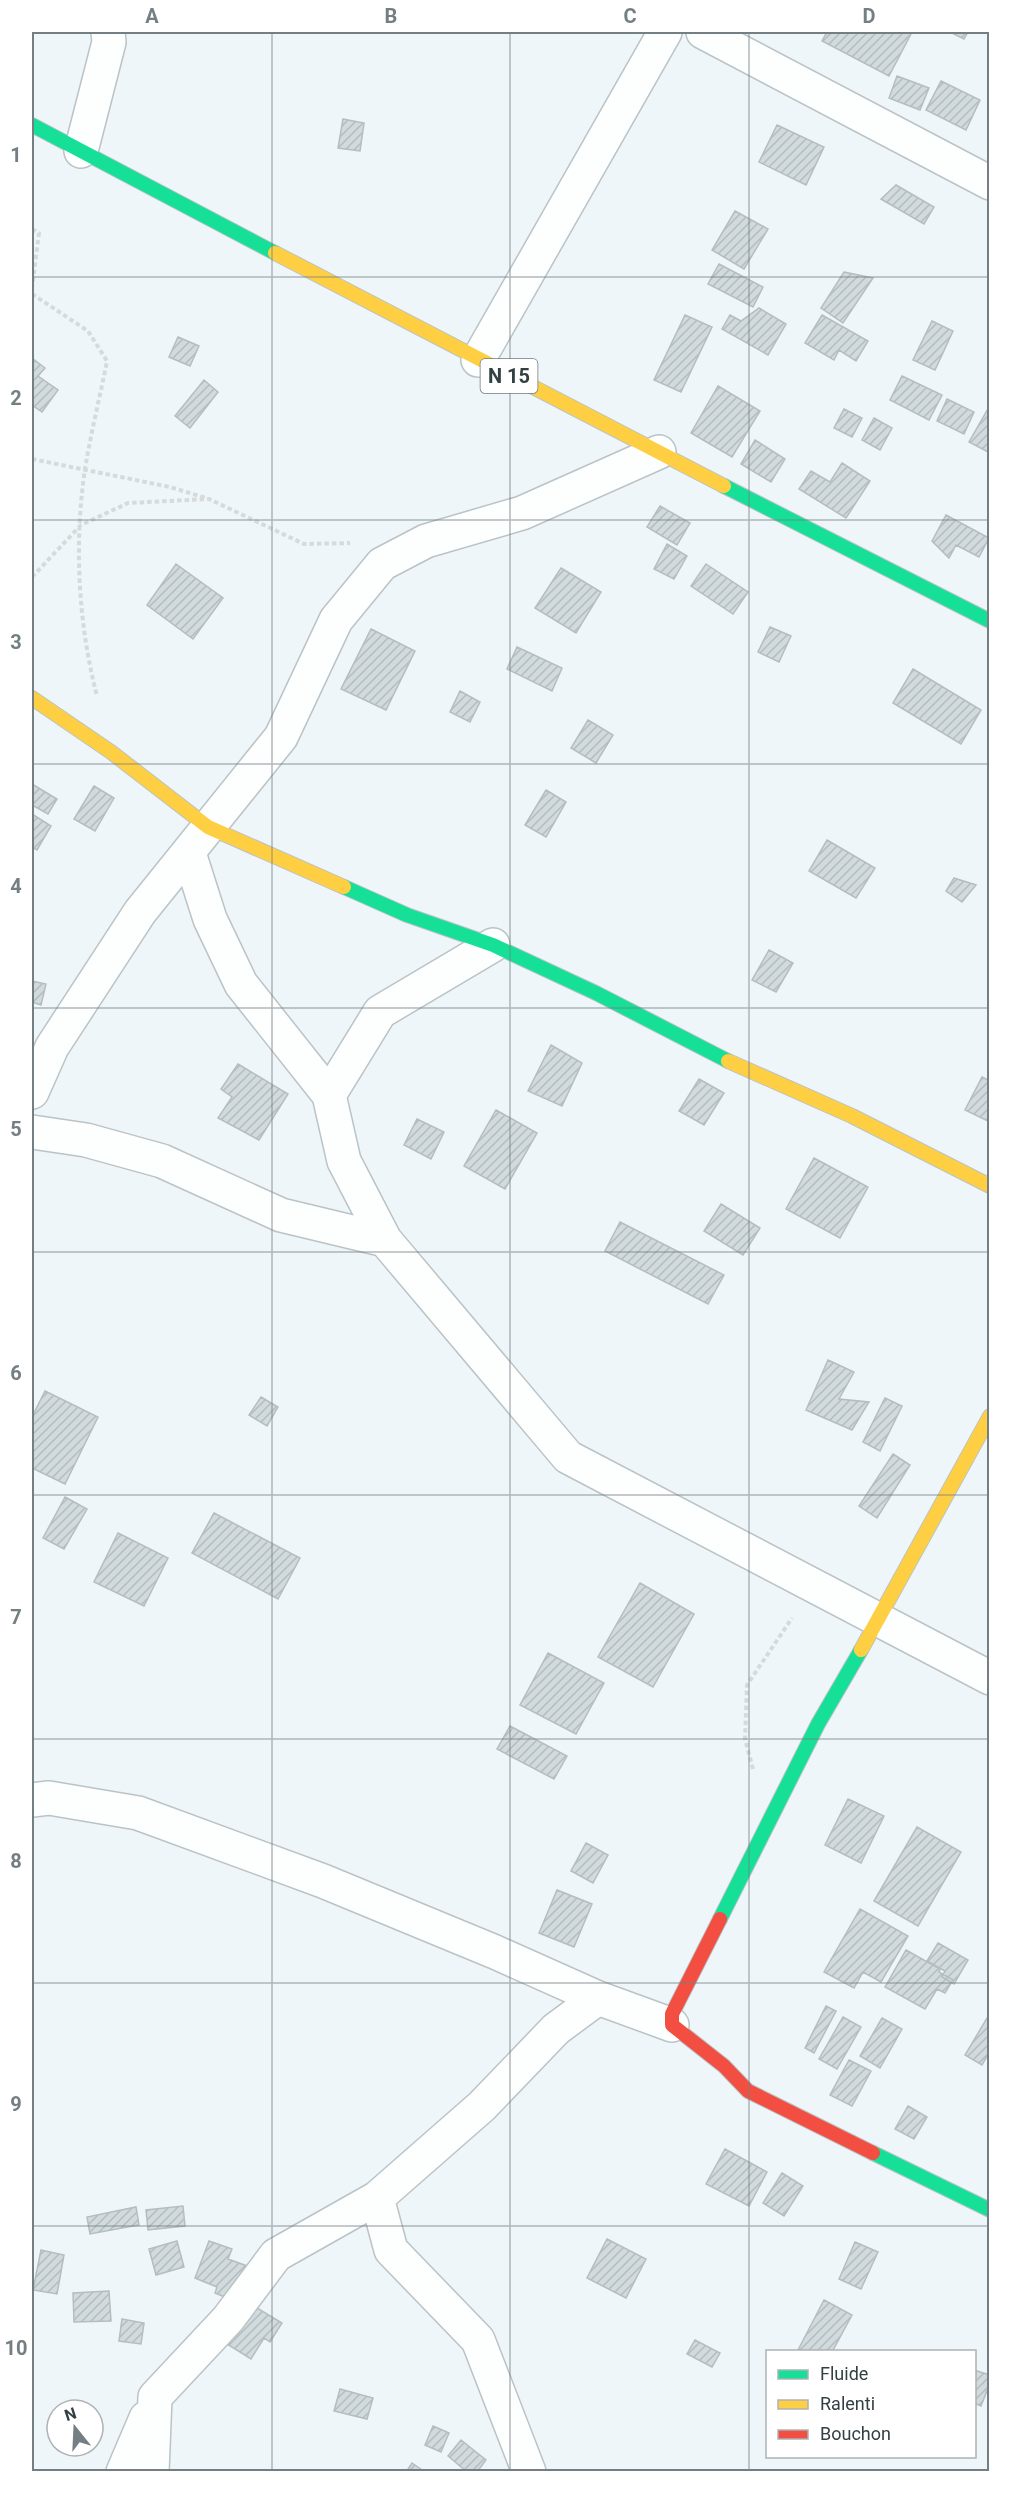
<svg xmlns="http://www.w3.org/2000/svg" width="1021" height="2503" font-family="Roboto,sans-serif">
  <defs>
    <pattern id="building-hatch" width="6" height="6" patternUnits="userSpaceOnUse" patternTransform="scale(1.5)"><rect width="6" height="6" fill="#d1dadd"/><path d="M-1 1l2-2M0 6l6-6M5 7l2-2" fill="none" stroke="#b4bcbf"/></pattern>
  </defs>
  <rect width="100%" height="100%" fill="#eff6f9"/>
  <!-- building -->
  <path fill="url(#building-hatch)" stroke="#b4bdc0" stroke-width="1.5" d="M827,32H912L889,76L822,41Z
    M950,32H968L964,39Z
    M897,76L929,88L920,110L889,98Z
    M941,81L980,100L966,130L926,110Z
    M343,119L364,123L360,151L338,148Z
    M777,125L824,147L806,185L759,162Z
    M896,185L934,207L924,224L881,199Z
    M735,211L768,229L744,269L712,250Z
    M719,264L763,287L753,307L708,284Z
    M844,272L873,278L843,323L821,308Z
    M759,308L786,324L768,355L722,329L730,315L741,321Z
    M685,315L712,327L681,392L654,380Z
    M822,315L868,341L856,361L839,350L834,360L805,343Z
    M932,321L953,331L935,370L913,360Z
    M178,337L199,346L190,366L169,357Z
    M32,358L45,368L38,376L58,390L42,412L32,405Z
    M902,376L942,395L929,420L890,400Z
    M204,380L218,392L190,428L175,416Z
    M718,386L760,411L732,457L691,433Z
    M947,399L974,412L964,434L937,421Z
    M989,407H990V453L969,442Z
    M844,409L862,418L852,437L834,428Z
    M874,418L892,428L880,450L862,440Z
    M755,440L785,459L771,482L741,464Z
    M842,463L870,481L846,518L799,489L811,471L830,482Z
    M660,506L690,523L677,545L647,527Z
    M946,515L989,538L979,557L956,545L949,558L932,541Z
    M667,544L687,556L674,579L654,569Z
    M176,564L223,598L193,639L147,605Z
    M706,564L748,592L733,614L691,586Z
    M561,568L601,592L576,633L535,608Z
    M770,627L791,636L779,662L758,652Z
    M371,629L415,651L386,710L341,689Z
    M517,647L562,668L552,691L507,669Z
    M913,669L981,710L961,744L893,703Z
    M460,691L480,702L470,722L450,712Z
    M588,720L613,735L596,763L571,748Z
    M32,784L57,799L48,814L32,805Z
    M94,786L114,798L95,831L74,819Z
    M546,790L566,802L546,837L525,825Z
    M32,814L51,826L37,850L32,847Z
    M827,840L875,868L856,898L809,871Z
    M954,878L976,885L962,902L946,891Z
    M769,950L793,963L776,992L752,980Z
    M32,981L46,984L41,1005L32,1002Z
    M551,1045L582,1063L562,1106L528,1091Z
    M238,1064L288,1094L259,1140L218,1118L232,1097L221,1089Z
    M982,1077L990,1081V1122L965,1110Z
    M699,1079L724,1093L704,1125L679,1111Z
    M496,1110L537,1133L505,1189L464,1166Z
    M417,1119L444,1132L431,1159L404,1145Z
    M814,1158L868,1187L840,1238L786,1209Z
    M721,1204L760,1228L743,1255L704,1231Z
    M620,1222L724,1275L708,1304L605,1251Z
    M828,1360L854,1372L839,1399L869,1402L852,1430L806,1410Z
    M45,1391L98,1417L65,1484L32,1468V1417Z
    M261,1397L278,1407L267,1426L249,1415Z
    M885,1398L902,1406L880,1451L863,1442Z
    M893,1454L910,1465L877,1518L859,1506Z
    M65,1497L87,1509L64,1549L43,1538Z
    M214,1513L300,1558L278,1599L192,1553Z
    M118,1533L168,1558L144,1606L94,1582Z
    M640,1583L694,1614L653,1687L598,1657Z
    M548,1653L604,1683L576,1734L520,1705Z
    M510,1726L567,1756L554,1779L497,1749Z
    M848,1799L884,1816L861,1863L825,1845Z
    M917,1827L961,1852L918,1926L874,1901Z
    M586,1843L608,1855L593,1883L571,1871Z
    M557,1890L592,1904L574,1947L539,1933Z
    M860,1909L908,1936L881,1982L863,1972L854,1988L824,1972Z
    M938,1943L968,1960L954,1984L942,1977L945,1971L927,1961Z
    M906,1950L940,1969L939,1972L953,1980L945,1993L937,1989L925,2009L885,1987Z
    M826,2006L836,2011L814,2053L805,2048Z
    M990,2013V2051L982,2065L965,2055Z
    M843,2017L861,2027L837,2069L819,2059Z
    M882,2018L902,2029L880,2068L860,2056Z
    M849,2060L871,2071L852,2106L830,2095Z
    M908,2106L927,2117L914,2139L895,2129Z
    M725,2149L767,2172L749,2206L706,2184Z
    M782,2173L803,2186L784,2216L763,2203Z
    M183,2206L185,2226L148,2230L146,2210Z
    M136,2207L139,2225L90,2234L87,2217Z
    M607,2239L646,2259L626,2298L587,2278Z
    M177,2241L184,2267L156,2275L149,2249Z
    M209,2241L232,2249L228,2259L250,2267L237,2302L215,2293L217,2287L195,2278Z
    M855,2242L878,2252L861,2289L839,2279Z
    M41,2250L64,2255L57,2294L33,2290Z
    M109,2291L111,2321L74,2322L73,2293Z
    M824,2300L852,2315L832,2352H797Z
    M252,2305L282,2323L270,2342L264,2338L251,2359L227,2344Z
    M122,2319L144,2323L141,2344L119,2341Z
    M695,2340L720,2353L712,2367L687,2354Z
    M974,2370L990,2375V2383L981,2406L974,2403Z
    M340,2389L373,2398L367,2419L334,2411Z
    M433,2426L449,2433L441,2452L425,2445Z
    M461,2440L486,2460L477,2472H467L448,2456Z
    M412,2463L425,2472H406Z"/>
  <g fill="none" stroke-linecap="round" stroke-linejoin="round">
    <!-- street casing -->
    <g stroke="#bac3c6" stroke-width="36">
      <path id="street" d="M703,32L990,183
        M81,151L109,42L108,32
        M478,360L665,32
        M189,853L210,919L241,984L329,1095
        M32,1092L52,1047L140,912L281,737L336,620L382,564L426,541L522,513L659,452
        M32,1132L86,1140L162,1161L281,1215L385,1240L344,1161L329,1095L380,1012L493,945
        M385,1240L568,1457L990,1678
        M32,1800L49,1798L138,1813L323,1881L495,1952L598,1998L672,2025
        M377,2198L391,2250L478,2340L529,2472
        M123,2472L146,2418
        M152,2472L155,2397L228,2319L276,2255L377,2198L482,2106L556,2029L598,1998"/>
    </g>
    <!-- fast casing -->
    <g stroke="#bac3c6" stroke-width="16">
      <path id="fast" d="M32,125L275,253
        M724,486L990,621
        M344,887L407,915L493,945L596,993L728,1061
        M720,1919L818,1724L861,1650
        M873,2153L990,2210"/>
    </g>
    <!-- slow casing -->
    <g stroke="#bac3c6" stroke-width="16">
      <path id="slow" d="M275,253L724,486
        M32,698L111,752L208,827L344,887
        M728,1061L852,1116L990,1186
        M861,1650L990,1416"/>
    </g>
    <!-- jam casing -->
    <g stroke="#bac3c6" stroke-width="16">
      <path id="jam" d="M720,1919L672,2014V2025L724,2066L748,2091L873,2153"/>
    </g>
    <!-- path -->
    <path stroke="#d7dadb" stroke-width="4" stroke-dasharray="4.5 3" stroke-linecap="butt" d="M32,229L39,233L32,288
      M32,294L88,331L107,361C100,397 91,432 85,469C74,542 78,624 97,696
      M32,459L170,487L206,498
      M32,577L81,525L128,503L209,499L304,544L350,543
      M753,1769L745,1739L747,1685L792,1618"/>
    <!-- street -->
    <use href="#street" stroke="#fdfefe" stroke-width="33"/>
    <!-- fast -->
    <use href="#fast" stroke="#16e098" stroke-width="14"/>
    <!-- slow -->
    <use href="#slow" stroke="#ffcf43" stroke-width="14"/>
    <!-- jam -->
    <use href="#jam" stroke="#f24e42" stroke-width="14"/>
  </g>
  <!-- grid -->
  <path fill="none" stroke="#747f83" stroke-width="1.5" stroke-opacity="0.55" d="M272,32V2472M510,32V2472M749,32V2472M32,277H990M32,520H990M32,764H990M32,1008H990M32,1252H990M32,1495H990M32,1739H990M32,1983H990M32,2226H990"/>
  <g text-anchor="middle" dominant-baseline="central" stroke-width="5" stroke-linejoin="round" paint-order="stroke">
    <!-- shield labels -->
    <rect fill="#fff" stroke="#70797b" stroke-width="1.5" x="480.5" y="359" width="57" height="34" rx="4.5"/>
    <g font-size="20" font-weight="bold" fill="#323f43">
      <text x="509" y="376">N 15</text>
    </g>
  </g>
  <!-- border -->
  <rect width="1021" height="2503" fill="none" stroke="#ffffff" stroke-width="66"/>
  <!-- legend -->
  <rect x="766" y="2350" width="210" height="108" fill="#ffffff" stroke="#adb2b4" stroke-width="1.5"/>
  <rect x="778" y="2370" width="30" height="9" fill="#16e098" stroke="#adb2b4" stroke-width="1.5"/>
  <text x="820" y="2380" font-size="18" fill="#323f43">Fluide</text>
  <rect x="778" y="2400" width="30" height="9" fill="#ffcf43" stroke="#adb2b4" stroke-width="1.5"/>
  <text x="820" y="2410" font-size="18" fill="#323f43">Ralenti</text>
  <rect x="778" y="2430" width="30" height="9" fill="#f24e42" stroke="#adb2b4" stroke-width="1.5"/>
  <text x="820" y="2440" font-size="18" fill="#323f43">Bouchon</text>
  <!-- north arrow -->
  <g transform="translate(75 2428) rotate(342)"><circle r="28" fill="#ffffff" stroke="#adb2b4" stroke-width="1.5"/>
  <path d="M0-4.5L10 22L0 15L-10 22Z" fill="#747f83"/>
  <text y="-9" font-size="16" font-weight="bold" text-anchor="middle" fill="#323f43">N</text>
  </g>
  <rect x="33" y="33" width="955" height="2437" fill="none" stroke="#747f83" stroke-width="2"/>
  <g font-size="20" text-anchor="middle" font-weight="bold" fill="#747f83">
    <text x="152" y="23">A</text>
    <text x="391" y="23">B</text>
    <text x="630" y="23">C</text>
    <text x="869" y="23">D</text>
    <text x="16" y="162">1</text>
    <text x="16" y="405">2</text>
    <text x="16" y="649">3</text>
    <text x="16" y="893">4</text>
    <text x="16" y="1136">5</text>
    <text x="16" y="1380">6</text>
    <text x="16" y="1624">7</text>
    <text x="16" y="1868">8</text>
    <text x="16" y="2111">9</text>
    <text x="16" y="2355">10</text>
  </g>
</svg>
